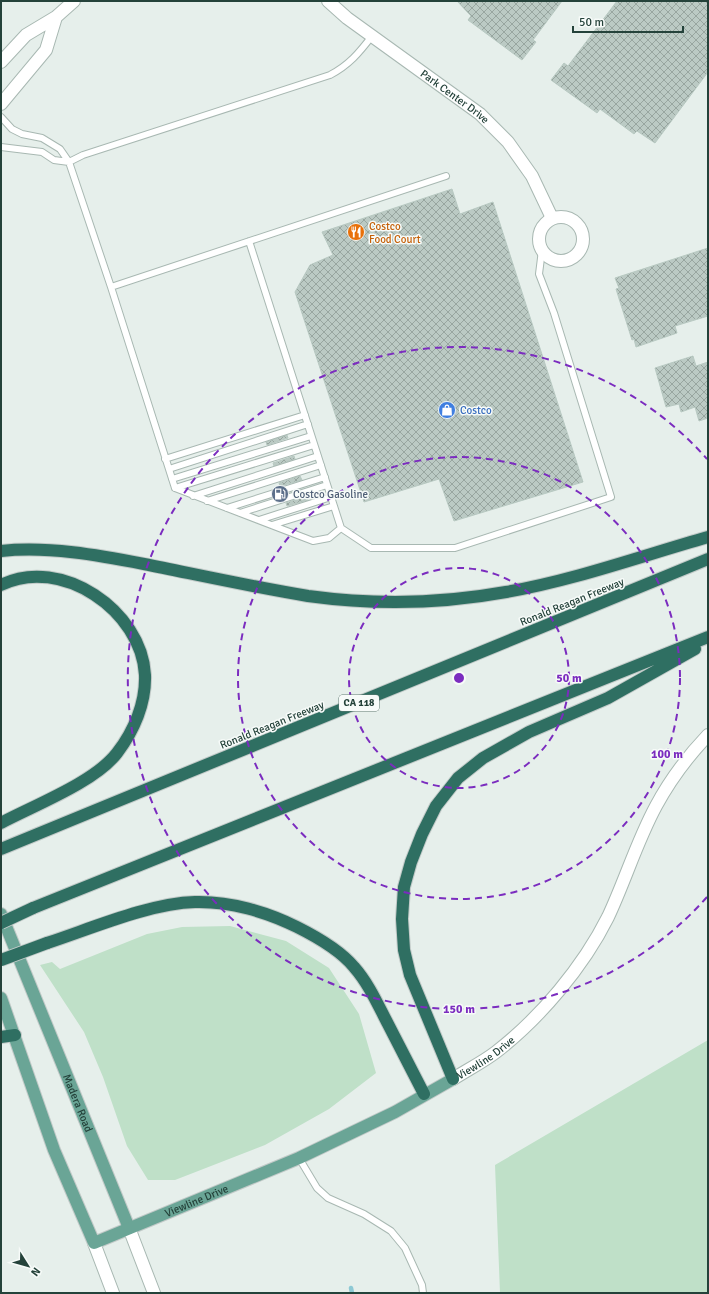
<svg xmlns="http://www.w3.org/2000/svg" width="709" height="1294" font-family="Signika,sans-serif">
  <defs>
    <pattern id="building-cross-hatch" width="8" height="8" patternUnits="userSpaceOnUse"><rect width="8" height="8" fill="#bbcac4"/><path d="M0 0l8 8M0 8l8-8" fill="none" stroke="#98a6a0"/></pattern>
  </defs>
  <rect width="100%" height="100%" fill="#e6efeb"/>
  <!-- green -->
  <path fill="#bfe0c8" d="M230,926L286,941L329,968L359,1014L376,1073L329,1109L265,1145L175,1180H148L127,1146L103,1077L84,1032L40,965L52,962L60,969L147,934L182,927Z
    M708,1040V1293H500L495,1165Z"/>
  <g fill="none" stroke-linecap="round" stroke-linejoin="round">
    <!-- stream -->
    <path stroke="#8ec9d4" stroke-width="4.5" d="M351,1288L352,1293"/>
  </g>
  <!-- building -->
  <path fill="url(#building-cross-hatch)" stroke="#b8c9c2" d="M457,1H562L533,40L536,42L522,60L468,20L471,16Z
    M617,1H708V72L655,143L637,131L634,134L600,109L597,113L551,80L564,63L568,66Z
    M452,189L460,214L493,202L583,482L454,521L439,479L364,502L295,292L310,265L333,255L322,232Z
    M708,248V316L675,326L677,333L636,347L634,339L632,340L616,289L619,288L615,278Z
    M693,356L696,366L708,362V418L699,421L695,407L681,412L679,404L666,407L655,368Z
    M287,435L288,438L267,445L266,442Z
    M294,456L295,459L274,466L273,463Z
    M300,476L302,480L280,486L279,483Z
    M307,496L308,500L287,506L286,503Z"/>
  <g fill="none" stroke-linecap="round" stroke-linejoin="round">
    <!-- service casing -->
    <g stroke="#a8b8b2" stroke-width="8">
      <path id="service" d="M1,117L12,129L22,134L42,138L60,149L69,162L111,287L175,488
        M1,147L42,152L54,160L69,162L83,155L330,75C349,65 359,53 372,36
        M249,241L341,528L371,548H455L611,497L554,313L539,274L542,250
        M111,287L446,176
        M165,459L305,415
        M169,469L308,424
        M172,479L311,436
        M175,488L313,541L329,538L341,528
        M175,488L314,445
        M193,496L318,456
        M207,501L321,465
        M227,508L325,477
        M240,513L327,485
        M259,520L331,497
        M272,525L334,506
        M299,1158L317,1188L328,1198L364,1214L391,1231L405,1248L422,1285L423,1293"/>
    </g>
    <!-- minor casing -->
    <g stroke="#a8b8b2" stroke-width="14">
      <g id="minor">
        <path id="s1" d="M328,1L347,18L480,114L508,142L532,176L552,218"/>
        <circle cx="561" cy="239" r="22"/>
        <path id="s2" d="M453,1079C467,1070 483,1062 496,1052C540,1018 583,967 608,917C625,881 637,841 656,806C670,780 688,756 708,735"/>
      </g>
    </g>
    <!-- tertiary casing -->
    <g stroke="#a8b8b2" stroke-width="14">
      <path id="tertiary" d="M1,62L26,35L56,17L74,1
        M1,104L46,50L56,17
        M129,1228L154,1293
        M94,1243L113,1293"/>
    </g>
    <!-- primary casing -->
    <g stroke="#c2cac8" stroke-width="14">
      <g id="primary">
        <path id="s3" d="M1,914L129,1228"/>
        <path id="s4" d="M1,998L54,1150L94,1243L299,1158L395,1112L453,1079"/>
      </g>
    </g>
    <!-- motorway casing -->
    <g stroke="#c2cac8" stroke-width="14">
      <path id="motorway" d="M1,551C48,546 98,555 144,564C199,575 253,587 308,596C374,605 440,604 506,592C575,580 641,556 708,537
        M1,585C61,555 142,611 145,675C146,703 134,731 117,753C95,782 35,805 1,823
        M1,849L708,559
        M33,908L708,637
        M47,943C90,929 150,903 195,902C230,901 267,912 297,927C317,937 340,950 354,967C369,984 378,1005 388,1024C400,1047 412,1071 424,1094
        M1,1037L15,1035
        M453,1079L410,975L404,950L402,919L404,887L411,862L422,834L436,806L458,778L483,758L529,732L608,698L695,649"/>
    </g>
    <!-- service -->
    <use href="#service" stroke="#fff" stroke-width="6"/>
    <!-- minor -->
    <use href="#minor" stroke="#fff" stroke-width="12"/>
    <!-- tertiary -->
    <use href="#tertiary" stroke="#fff" stroke-width="12"/>
    <!-- primary -->
    <use href="#primary" stroke="#6aa596" stroke-width="12"/>
    <!-- motorway -->
    <use href="#motorway" stroke="#2f6f62" stroke-width="12"/>
    <!-- motorway-bridge casing -->
    <g stroke="#c2cac8" stroke-width="14" stroke-linecap="butt">
      <path id="motorway-bridge" d="M1,923L33,908
        M1,960L47,943"/>
    </g>
    <!-- motorway-bridge -->
    <use href="#motorway-bridge" stroke="#2f6f62" stroke-width="12"/>
  </g>
  <!-- distance rings -->
  <g fill="none" stroke="#7b2cbf" stroke-width="2" stroke-dasharray="7 5">
    <circle cx="459" cy="678" r="110"/>
    <circle cx="459" cy="678" r="221"/>
    <path d="M707 897A331 331 0 1 1 707 459"/>
  </g>
  <!-- icons -->
  <defs>
    <g id="restaurant-disc" transform="scale(0.9)"><circle r="9.5" fill="#e8710a" stroke="#f7fbf9"/><path d="M-5-6h1v4h1v-4h1v4h1v-4h1v5L-1.5 .5V6h-2V.5L-5-1ZM5-6V6H3V1.5H1.5Q1.5-4 5-6Z" fill="#fff"/></g>
    <g id="shop-disc" transform="scale(0.9)"><circle r="9.5" fill="#3f7fe0" stroke="#f7fbf9"/><path d="M-5-2.5h2.3a2.7 3.5 0 0 1 5.4 0H5L5.5 6h-11ZM-1.5-2.5h3a1.5 2.3 0 0 0-3 0Z" fill="#fff"/></g>
    <g id="fuel-disc" transform="scale(0.9)"><circle r="9.5" fill="#5c6f8a" stroke="#f7fbf9"/><path d="M-5.5-6h7V0h2V4h1.3V-2.5L3-4.5l.8-.8L6-3V5H2.5V1h-1V6h-7ZM-4.2-4.7v3.2H.2V-4.7Z" fill="#fff"/></g>
  </defs>
  <g fill-rule="evenodd">
    <use href="#restaurant-disc" x="356" y="232"/>
    <use href="#shop-disc" x="447" y="410"/>
    <use href="#fuel-disc" x="280" y="494"/>
  </g>
  <g text-anchor="middle" dominant-baseline="central" stroke-width="3" stroke-linejoin="round" paint-order="stroke">
    <!-- shield labels -->
    <rect fill="#f7fbf9" stroke="#637a73" stroke-width="1" x="339" y="695" width="40" height="16" rx="3"/>
    <g font-size="10" font-weight="bold" fill="#24423a">
      <text x="359" y="703">CA 118</text>
    </g>
    <!-- street labels -->
    <g font-size="11" fill="#24423a" stroke="#f7fbf9">
      <text stroke="none"><textPath href="#s1" startOffset="159">Park Center Drive</textPath></text>
      <text transform="translate(572 602) rotate(-22)">Ronald Reagan Freeway</text>
      <text transform="translate(272 725) rotate(-22)">Ronald Reagan Freeway</text>
      <text stroke="none"><textPath href="#s2" startOffset="39">Viewline Drive</textPath></text>
      <text stroke="none"><textPath href="#s3" startOffset="204">Madera Road</textPath></text>
      <text stroke="none"><textPath href="#s4" startOffset="373">Viewline Drive</textPath></text>
    </g>
    <!-- food labels -->
    <g font-size="11" fill="#c56008" stroke="#f7fbf9" text-anchor="start">
      <text x="369" y="226">Costco<tspan x="369" dy="13">Food Court</tspan></text>
    </g>
    <!-- shop labels -->
    <g font-size="11" fill="#366cbe" stroke="#f7fbf9" text-anchor="start">
      <text x="460" y="410">Costco</text>
    </g>
    <!-- service labels -->
    <g font-size="11" fill="#4e5e75" stroke="#f7fbf9" text-anchor="start">
      <text x="293" y="494">Costco Gasoline</text>
    </g>
  </g>
  <circle cx="459" cy="678" r="6" fill="#7b2cbf" stroke="#f7fbf9" stroke-width="2"/>
  <g font-size="12" text-anchor="middle" font-weight="bold" fill="#7b2cbf" stroke="#f7fbf9" stroke-width="3" stroke-linejoin="round" paint-order="stroke">
    <text x="569" y="682">50 m</text>
    <text x="667" y="758">100 m</text>
    <text x="459" y="1013">150 m</text>
  </g>
  <!-- border -->
  <rect width="709" height="1294" fill="none" stroke="#24423a" stroke-width="4"/>
  <!-- north arrow -->
  <g transform="translate(28 1266) rotate(127)" stroke="#f7fbf9" stroke-width="3" paint-order="stroke">
  <path d="M0-3L7 15L0 10L-7 15Z" fill="#24423a"/>
  <text y="-6" font-size="11" font-weight="bold" text-anchor="middle" fill="#24423a">N</text>
  </g>
  <!-- scale -->
  <path d="M573 26v6h110v-6" fill="none" stroke="#24423a" stroke-width="2"/>
  <text x="579" y="26" font-size="12" fill="#24423a" stroke="#f7fbf9" stroke-width="3" paint-order="stroke">50 m</text>
</svg>
